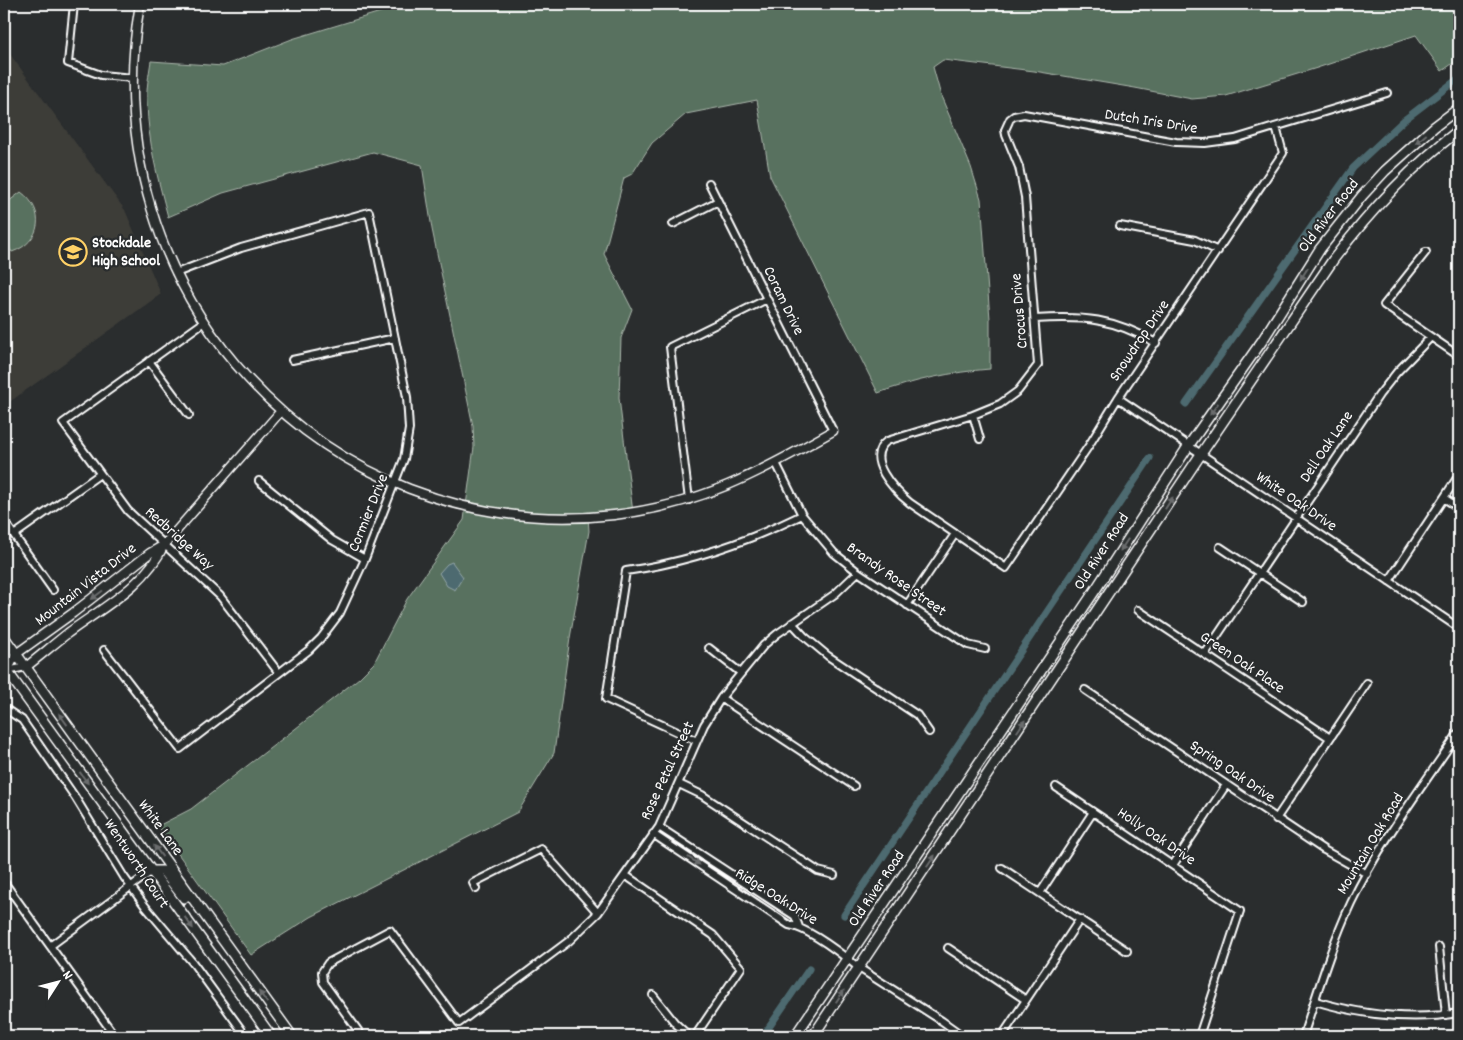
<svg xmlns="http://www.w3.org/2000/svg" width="1463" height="1040" font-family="Dekko,sans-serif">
  <rect width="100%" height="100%" fill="#2a2d2e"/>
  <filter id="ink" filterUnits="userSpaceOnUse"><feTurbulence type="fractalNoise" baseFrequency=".02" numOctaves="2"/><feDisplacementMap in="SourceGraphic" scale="10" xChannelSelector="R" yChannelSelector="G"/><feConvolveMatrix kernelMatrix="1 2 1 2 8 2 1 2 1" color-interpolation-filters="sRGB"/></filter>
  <g filter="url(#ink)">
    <!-- built -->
    <path fill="#3c3c38" d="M4,46L125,210L161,294L4,406Z"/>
    <!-- green -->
    <path fill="#59715e" stroke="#acb8ae" d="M432,4H1459V59L1442,71L1416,35L1317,68L1226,96L1192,99L1135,88L1034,71L943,60L933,67L941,96L971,167L981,199L990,319V369C951,372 915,380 878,393L770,176L757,100L686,114L652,143L632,174L624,178L604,254L632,309L621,338L619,398L633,513L588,517L589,531L570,638L554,753L518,812L311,917L251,955L158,826L191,809L295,729L359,678L374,663L407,599L464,520L474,447L473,426L432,229L422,165L373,152L223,193L168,217C158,180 148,142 147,103C146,89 149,74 151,61L223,66L292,39L397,7Z
      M21,192C46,210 42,242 12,252L4,240V205Z"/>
    <!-- water -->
    <path fill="#4d6b70" stroke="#94a6a9" d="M452,562L463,577L455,590L447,586L439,573L447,564Z"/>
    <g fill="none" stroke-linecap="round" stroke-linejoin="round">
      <!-- canal -->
      <path stroke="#4d6b70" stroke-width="7" d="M1186,404L1353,168L1404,120L1459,78
        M844,915L1150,458
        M763,1036L809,969"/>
      <!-- minor casing -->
      <g stroke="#fff" stroke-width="10">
        <path id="minor" d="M74,4L68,63L101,75L133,78
          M1276,127L1283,153L1118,398L1088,447L1006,568L910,503C895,491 863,458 887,441L973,415L1000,404L1018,391L1038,365L1025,197L1019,167L1006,135L1005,130L1010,119L1014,116L1024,114L1176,142L1205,143L1235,139L1387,93
          M709,183L833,431
          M673,224L718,201
          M1120,226L1195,240L1218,251
          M1426,252L1384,305L1459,356
          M1035,319C1084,316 1113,318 1156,343
          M204,322L63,423L128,511L220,596L279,673
          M292,360L395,338
          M149,361L189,415
          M1118,398L1459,628
          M973,415L980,439
          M776,463L802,515L834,553L858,572L968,645L985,649
          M259,481L332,540L365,559
          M1444,498L1459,508
          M689,500L670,347L767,299
          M4,521L53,590
          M14,535L100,474
          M1220,547L1303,602
          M1389,581L1459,475
          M907,605L955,534
          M1138,610L1330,738
          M792,623L804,636L828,656L917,715L929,732
          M709,648L741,673
          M104,650L180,749L309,650L321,638L340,613L365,559L404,459L409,429L407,397L369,212L241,248L176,273
          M1205,654L1379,395L1397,372L1431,337
          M7,671L26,667
          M1085,690L1324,850L1367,874
          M721,698L854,786
          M4,708L22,720L75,797L124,877L145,906L193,963L246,1036
          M697,741L606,699L626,571C689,562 745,543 802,515
          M679,784L702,795L818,871L834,875
          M1056,787L1240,911L1199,1036
          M1276,819L1367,683
          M659,827L795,916L799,927
          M653,834L789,925C808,928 843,955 859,968L942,1021L963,1036
          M1173,865L1226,785
          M1002,868L1127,951
          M625,875L713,935L741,968L695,1036
          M4,882L115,1036
          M476,889L473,883L541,849L598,913
          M1040,893L1093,812
          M50,946L152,871
          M1439,947L1446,1015
          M948,948L1026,1000
          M653,995L675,1023L689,1036
          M1315,1001C1362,1015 1410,1021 1459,1013
          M362,1036L323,982L322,972L328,963L390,930L459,1023L569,941L598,913L659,827L704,725L721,698L764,645L777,634L835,594L858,572
          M1002,1036L1080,919
          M1303,1036C1318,991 1331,946 1351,903C1380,842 1422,787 1459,732"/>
      </g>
      <!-- tertiary casing -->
      <g stroke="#fff" stroke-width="11">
        <path id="tertiary" d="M140,4C89,290 322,547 614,515C700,505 759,473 833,431
          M26,667C40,656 54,644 68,633C103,607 145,586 164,545L281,411
          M4,673L7,671L16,654L73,613L150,553L164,545"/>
      </g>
      <!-- secondary casing -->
      <g stroke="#fff" stroke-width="12">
        <path id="secondary" d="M4,637L292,1036
          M4,667L271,1036
          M152,871H163L184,898
          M795,1036L1096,589L1189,445L1262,341L1320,249L1362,196L1385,171L1434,127L1459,108
          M813,1036L1201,454L1333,260C1370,211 1411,167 1459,130"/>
      </g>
      <!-- minor -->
      <use href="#minor" stroke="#2a2d2e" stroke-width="6"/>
      <!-- tertiary -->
      <use href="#tertiary" stroke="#2a2d2e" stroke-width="8"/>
      <!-- secondary -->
      <use href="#secondary" stroke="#2a2d2e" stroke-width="9"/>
    </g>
    <!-- one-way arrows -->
    <defs><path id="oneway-solid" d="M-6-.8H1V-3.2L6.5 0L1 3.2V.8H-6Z" transform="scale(1.25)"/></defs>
    <g fill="#6a6c6d">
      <use href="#oneway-solid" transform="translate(1421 139) rotate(139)"/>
      <use href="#oneway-solid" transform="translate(1304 274) rotate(122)"/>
      <use href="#oneway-solid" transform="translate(1214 409) rotate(125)"/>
      <use href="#oneway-solid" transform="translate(1169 503) rotate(-57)"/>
      <use href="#oneway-solid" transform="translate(1124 545) rotate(123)"/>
      <use href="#oneway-solid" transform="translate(97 595) rotate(143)"/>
      <use href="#oneway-solid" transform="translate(63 719) rotate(-126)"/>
      <use href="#oneway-solid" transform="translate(1021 726) rotate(-56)"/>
      <use href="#oneway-solid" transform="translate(84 778) rotate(54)"/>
      <use href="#oneway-solid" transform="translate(158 851) rotate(-126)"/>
      <use href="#oneway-solid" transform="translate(694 861) rotate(34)"/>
      <use href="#oneway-solid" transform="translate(931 861) rotate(-56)"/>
      <use href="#oneway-solid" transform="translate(189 923) rotate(54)"/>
      <use href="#oneway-solid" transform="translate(840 996) rotate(-56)"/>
      <use href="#oneway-solid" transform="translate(263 997) rotate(-126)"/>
    </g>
  </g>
  <!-- icons -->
  <defs>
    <g id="school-ring" transform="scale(1.4375)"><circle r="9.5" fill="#2a2d2e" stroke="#ffd166" stroke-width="1.5"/><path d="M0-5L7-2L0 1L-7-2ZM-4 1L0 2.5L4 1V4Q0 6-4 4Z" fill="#ffd166"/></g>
  </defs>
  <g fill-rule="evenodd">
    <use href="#school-ring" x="73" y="252"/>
  </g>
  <g text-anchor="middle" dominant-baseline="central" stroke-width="4.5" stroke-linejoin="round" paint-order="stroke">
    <!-- street labels -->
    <g font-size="16" fill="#fff" stroke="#2a2d2e">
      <text transform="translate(1151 122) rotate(9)">Dutch Iris Drive</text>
      <text transform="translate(1329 216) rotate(-52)">Old River Road</text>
      <text transform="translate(783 301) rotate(64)">Coram Drive</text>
      <text transform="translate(1020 311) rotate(-95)">Crocus Drive</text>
      <text transform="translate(1140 341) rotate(-56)">Snowdrop Drive</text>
      <text transform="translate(1327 447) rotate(-56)">Dell Oak Lane</text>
      <text transform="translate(1296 502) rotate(34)">White Oak Drive</text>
      <text transform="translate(369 513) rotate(-68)">Cormier Drive</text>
      <text transform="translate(179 539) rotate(42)">Redbridge Way</text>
      <text transform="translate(1102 552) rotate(-57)">Old River Road</text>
      <text transform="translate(896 580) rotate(35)">Brandy Rose Street</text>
      <text transform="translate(86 585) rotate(-38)">Mountain Vista Drive</text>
      <text transform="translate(1242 663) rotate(34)">Green Oak Place</text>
      <text transform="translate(668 771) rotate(-65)">Rose Petal Street</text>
      <text transform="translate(1232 772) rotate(34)">Spring Oak Drive</text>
      <text transform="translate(160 828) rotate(54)">White Lane</text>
      <text transform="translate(1156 837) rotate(34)">Holly Oak Drive</text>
      <text transform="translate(1371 844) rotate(-59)">Mountain Oak Road</text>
      <text transform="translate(136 864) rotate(56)">Wentworth Court</text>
      <text transform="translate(877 889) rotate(-56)">Old River Road</text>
      <text transform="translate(776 897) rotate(32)">Ridge Oak Drive</text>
    </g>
    <!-- poi labels -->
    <g font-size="16" font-weight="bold" fill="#fff" stroke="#2a2d2e" text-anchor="start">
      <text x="92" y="243">Stockdale<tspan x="92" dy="18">High School</tspan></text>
    </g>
  </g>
  <!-- margin -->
  <rect width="1463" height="1040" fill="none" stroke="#2a2d2e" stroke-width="20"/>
  <rect x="10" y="10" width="1443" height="1020" fill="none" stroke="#fff" stroke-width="2" filter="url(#ink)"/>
  <!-- north arrow -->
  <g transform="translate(58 982) rotate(54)" stroke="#2a2d2e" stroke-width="4" paint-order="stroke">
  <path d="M0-4L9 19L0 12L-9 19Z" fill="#ffffff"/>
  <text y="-8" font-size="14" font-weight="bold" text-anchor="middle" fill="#ffffff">N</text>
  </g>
</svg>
